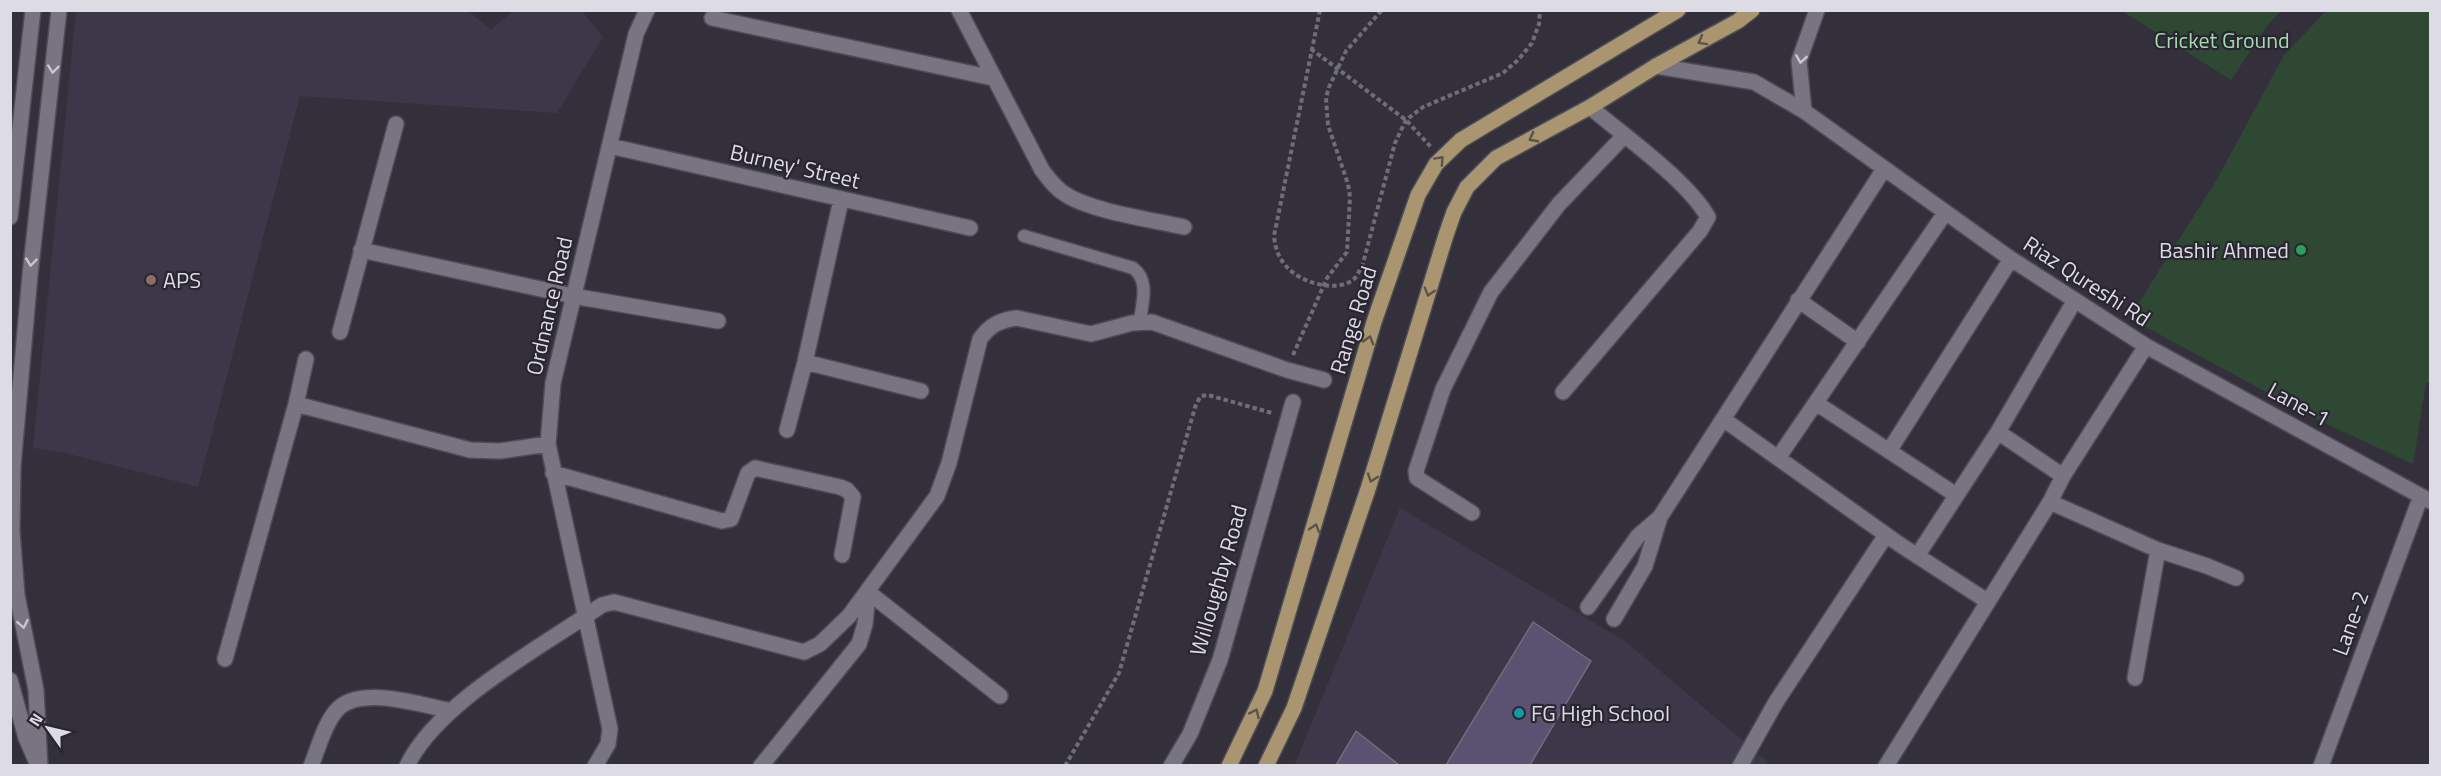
<svg xmlns="http://www.w3.org/2000/svg" width="2441" height="776" font-family="'Titillium Web',sans-serif">
  <rect width="100%" height="100%" fill="#33303c"/>
  <!-- built -->
  <path fill="#3c3749" d="M468,11L491,29L513,11H582L603,37L557,113L300,96L198,487L65,453L33,448L76,11Z
    M1400,508L1625,641L1768,762L1766,766H1294Z"/>
  <!-- green -->
  <path fill="#2e4833" d="M2122,11H2281L2267,26L2231,80Z
    M2326,11H2430V383H2426L2413,464L2320,421L2129,318L2216,181L2284,55Z"/>
  <!-- building -->
  <path fill="#5b5272" stroke="#706c7a" stroke-width="1.5" d="M1533,622L1591,661L1530,765H1446Z
    M1356,731L1399,765H1336Z"/>
  <g fill="none" stroke-linecap="round" stroke-linejoin="round">
    <!-- service casing -->
    <g stroke="#4d4b54" stroke-width="15">
      <path id="service" d="M1024,236L1133,268C1150,281 1142,302 1140,321"/>
    </g>
    <!-- minor casing -->
    <g stroke="#4d4b54" stroke-width="18">
      <path id="minor" d="M959,10L1042,170C1049,179 1055,188 1065,194C1090,211 1153,220 1184,227
        M712,18L993,78
        M1656,66L1754,82L1804,111L2011,259L2146,346L2063,476L2050,502L1886,766
        M1804,111L1799,61L1817,10
        M610,146L970,228
        M361,250L573,296L718,321
        M1798,300L1858,342
        M340,332L396,124
        M2146,346L2430,501
        M805,362L921,391
        M1563,392L1700,231L1708,217C1687,180 1624,136 1590,107
        M1816,403L1956,495
        M296,404L470,450L500,451L548,444
        M1723,419L1899,544L1987,601
        M787,430L805,362L841,200
        M1998,432L2063,476
        M1889,451L2011,259
        M1778,458L1945,213
        M553,473L722,521L731,519L748,473L755,468L840,487L847,490L853,497L842,555
        M2050,502L2158,550L2207,566L2236,578
        M1472,513L1417,478L1416,471L1443,389L1491,292L1559,204L1624,136
        M1917,556L1998,432L2075,300
        M868,592L1000,696
        M1588,607L1638,536L1659,518
        M1614,619L1645,566L1660,517L1884,169
        M225,659L296,404L306,359
        M2135,678L2158,550
        M311,766C318,749 324,725 336,711C358,684 422,705 451,711
        M407,766C437,702 545,645 602,605L614,602L804,652L820,644L849,616L937,496L949,463L980,339C990,325 1000,320 1017,318L1091,334L1132,323L1152,322L1287,370L1324,380
        M595,766L608,744L610,729L548,444L553,383L636,34L647,10
        M761,766L859,644L865,624L868,592
        M1171,766L1190,734L1220,660L1293,402
        M1740,766L1776,702L1886,535
        M2321,766L2421,496"/>
    </g>
    <!-- tertiary casing -->
    <g stroke="#4d4b54" stroke-width="18">
      <path id="tertiary" d="M10,217L33,10
        M10,680L26,738L37,763
        M40,766L36,690L17,595L12,531L13,466L30,275L59,10"/>
    </g>
    <!-- primary casing -->
    <g stroke="#4d4b54" stroke-width="18">
      <path id="primary" d="M1229,766L1265,691L1374,322L1418,195L1436,164L1461,140L1678,10
        M1266,766L1294,708L1368,489L1446,235L1454,212L1467,187L1496,158L1590,107L1656,66L1738,21L1752,10"/>
    </g>
    <!-- path -->
    <path stroke="#6f6d77" stroke-width="4" stroke-dasharray="4.5 3" stroke-linecap="butt" d="M1320,10L1274,236C1275,247 1278,257 1286,266C1299,282 1336,294 1354,279C1357,276 1359,271 1362,267L1395,143L1406,120L1423,107L1503,73L1518,60L1532,43L1539,24L1540,10
      M1311,49L1406,120L1431,147
      M1293,355L1327,278L1347,252L1350,197L1348,184L1328,125L1326,98L1329,87L1346,51L1382,10
      M1065,766L1119,673L1196,404L1201,396L1208,395L1272,413"/>
    <!-- service -->
    <use href="#service" stroke="#787482" stroke-width="12"/>
    <!-- minor -->
    <use href="#minor" stroke="#787482" stroke-width="15"/>
    <!-- tertiary -->
    <use href="#tertiary" stroke="#787482" stroke-width="15"/>
    <!-- primary -->
    <use href="#primary" stroke="#a99671" stroke-width="15"/>
  </g>
  <!-- one-way arrows -->
  <defs><path id="oneway-chevron" d="M-2-3.5L2.5 0L-2 3.5" fill="none" stroke-width="1.6" stroke-linecap="round" stroke-linejoin="round" transform="scale(1.5)"/></defs>
  <g stroke="#5c534b">
    <use href="#oneway-chevron" transform="translate(1702 41) rotate(151)"/>
    <use href="#oneway-chevron" transform="translate(1533 138) rotate(152)"/>
    <use href="#oneway-chevron" transform="translate(1440 160) rotate(-47)"/>
    <use href="#oneway-chevron" transform="translate(1429 292) rotate(107)"/>
    <use href="#oneway-chevron" transform="translate(1369 340) rotate(-74)"/>
    <use href="#oneway-chevron" transform="translate(1372 478) rotate(108)"/>
    <use href="#oneway-chevron" transform="translate(1315 528) rotate(-73)"/>
    <use href="#oneway-chevron" transform="translate(1255 713) rotate(-65)"/>
  </g>
  <g stroke="#c9c6d0">
    <use href="#oneway-chevron" transform="translate(1801 59) rotate(99)"/>
    <use href="#oneway-chevron" transform="translate(53 69) rotate(96)"/>
    <use href="#oneway-chevron" transform="translate(31 262) rotate(96)"/>
    <use href="#oneway-chevron" transform="translate(23 624) rotate(79)"/>
  </g>
  <!-- markers -->
  <circle fill="#2e9e5b" stroke="#292631" stroke-width="2" cx="2301" cy="250" r="6"/>
  <circle fill="#8d6e63" stroke="#292631" stroke-width="2" cx="151" cy="280" r="6"/>
  <circle fill="#0f9aa8" stroke="#292631" stroke-width="2" cx="1519" cy="713" r="6"/>
  <g text-anchor="middle" dominant-baseline="central" stroke-width="4.5" stroke-linejoin="round" paint-order="stroke">
    <!-- park labels -->
    <g font-size="22" fill="#a5daae" stroke="#292631">
      <text x="2222" y="40">Cricket Ground</text>
    </g>
    <!-- street labels -->
    <g font-size="22" fill="#dddbe3" stroke="#292631">
      <text transform="translate(795 166) rotate(13)">Burney' Street</text>
      <text transform="translate(2087 281) rotate(33)">Riaz Qureshi Rd</text>
      <text transform="translate(549 306) rotate(-77)">Ordnance Road</text>
      <text transform="translate(1353 320) rotate(-73)">Range Road</text>
      <text transform="translate(2299 404) rotate(29)">Lane-1</text>
      <text transform="translate(1218 580) rotate(-74)">Willoughby Road</text>
      <text transform="translate(2350 623) rotate(-70)">Lane-2</text>
    </g>
    <!-- poi labels -->
    <g font-size="22" fill="#dddbe3" stroke="#292631" text-anchor="start">
      <text x="2289" y="250" text-anchor="end">Bashir Ahmed</text>
      <text x="163" y="280">APS</text>
      <text x="1531" y="713">FG High School</text>
    </g>
  </g>
  <!-- border -->
  <rect width="2441" height="776" fill="none" stroke="#dddbe3" stroke-width="24"/>
  <!-- north arrow -->
  <g transform="translate(48 728) rotate(304)" stroke="#292631" stroke-width="4.5" paint-order="stroke">
  <path d="M0-4.5L10 22L0 15L-10 22Z" fill="#dddbe3"/>
  <text y="-9" font-size="16" font-weight="bold" text-anchor="middle" fill="#dddbe3">N</text>
  </g>
</svg>
